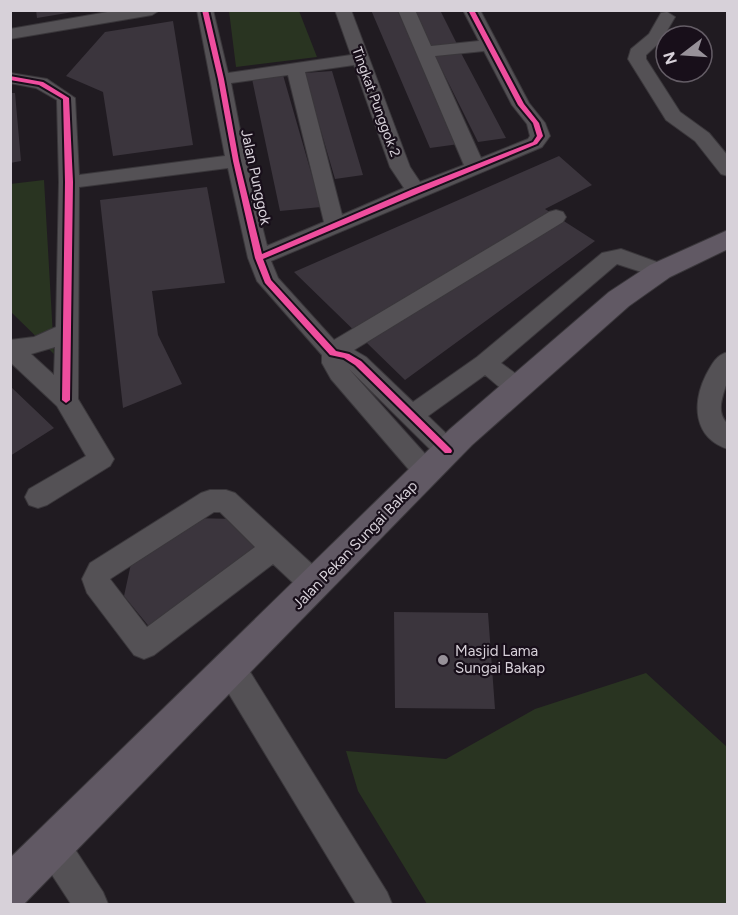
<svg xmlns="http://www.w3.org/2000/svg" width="738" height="915" font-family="Figtree,sans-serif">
  <rect width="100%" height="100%" fill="#201b21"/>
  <!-- green -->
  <path fill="#293421" d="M229,11H299L317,57L236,67Z
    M44,180L54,354L11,312L10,184Z
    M646,673L727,747V904H427L358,791L346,751L446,759L535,709Z"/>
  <!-- building -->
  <path fill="#3b353d" d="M36,10H73V12L37,18Z
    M371,10H397L459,144L430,148Z
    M413,10H440L458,46L432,48Z
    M173,21L193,145L113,156L103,92L66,76L105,32Z
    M461,53L506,138L478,142L435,56Z
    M332,71L363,175L335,179L304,73Z
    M283,75L321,207L280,211L252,79Z
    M10,93H15L21,161L10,163Z
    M559,156L592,185L545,209L595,241L405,380L294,272Z
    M207,187L225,283L152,291L158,335L182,384L123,408L100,200Z
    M10,386L54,428L10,456Z
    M191,518L237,519L259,548L151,629L124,596L132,559Z
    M394,612L488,613L495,709L395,708Z"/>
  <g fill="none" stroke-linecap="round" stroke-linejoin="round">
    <!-- minor casing -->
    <g stroke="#3a373b" stroke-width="2">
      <path id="minor" d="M119,10H160L152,15L10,39V29Z
        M197,10H213L228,73L351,55L335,10H351L410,167L420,182L464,165L398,10H415L431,46L479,41L463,10H480L529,103L545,123L550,136L542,147L271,261L278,278L334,340L549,212L556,210L563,212L566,217L563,222L354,350L366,357L413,402L477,357L602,253L621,249L668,266L671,271L668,276L660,278L617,264L501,363L527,382L530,388L527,394C509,400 498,385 485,375L428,416L457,444L461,451L457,458L448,461L439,458L349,369L435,465L439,472L435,479L426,482L417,479L331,379L322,363V355L257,281L248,258L228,168L79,187L78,399L114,459L110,466L47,505L38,508L29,505L25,497L29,489L86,456L57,406L10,362V340L34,337L56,327L59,182L57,100L36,88L10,83V73L47,79L75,98L79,175L225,156ZM484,51L512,105L527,124L530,136L528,139L481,158L435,56ZM354,65L390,167L404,188L342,215L305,72ZM288,75L324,222L267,246L246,161L231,83ZM55,347L54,375L31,354Z
        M667,12L675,17L661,41L646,55V59L680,112L709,133L728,156V176L721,174L695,141L666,120L628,59L631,49L649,34L661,13Z
        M728,352C728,361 729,373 727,382C723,396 715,412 728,424V449C693,438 692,403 706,375C712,364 716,355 728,352Z
        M210,490H226L235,493L325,576L329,585L325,594L315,597L305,594L273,564L154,655L144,659L134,655L87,593L82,579L90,563L201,493ZM214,512H220L255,547L147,627L110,579Z
        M231,655L242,659L387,892L392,904H356L220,679L216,669L220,659Z
        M53,829L65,834L103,892L108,904H71L41,858L36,846L41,834Z"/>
    </g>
    <!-- major casing -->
    <g stroke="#3a373b" stroke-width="2">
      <path id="major" d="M728,230V249L670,277L629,306L472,445L25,903L10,904V858L450,429L609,292L650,265Z"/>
    </g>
    <!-- minor -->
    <use href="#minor" fill="#545155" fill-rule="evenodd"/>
    <!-- major -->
    <use href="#major" fill="#615964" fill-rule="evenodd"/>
    <!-- cycleway casing -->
    <g stroke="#180f1a" stroke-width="4">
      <path id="cycleway" d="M202,10H208L224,79L239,161L262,254L413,189L533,142L537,136L533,123L518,105L468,10H474L524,104L539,123L543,136L537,144L419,193L263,259L271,280L336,351L349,354L361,361L451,449L452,451L451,453H445L355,365L344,358L330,355L265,283L255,258L233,161L218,79Z
        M10,76L43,82L69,98L73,182L70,400L66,403L62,400L65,182L63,99L39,85L10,80Z"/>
    </g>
    <!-- cycleway -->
    <use href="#cycleway" fill="#ef4d9e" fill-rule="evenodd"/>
  </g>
  <!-- markers -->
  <circle fill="#979199" stroke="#180f1a" stroke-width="2" cx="443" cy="660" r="6"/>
  <g text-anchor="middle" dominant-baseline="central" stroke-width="4.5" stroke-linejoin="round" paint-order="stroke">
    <!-- far-street labels -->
    <g font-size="14" fill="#d7d1d9" stroke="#180f1a">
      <text transform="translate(376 102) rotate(70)">Tingkat Punggok 2</text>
    </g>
    <!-- street labels -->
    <g font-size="15" fill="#d7d1d9" stroke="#180f1a">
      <text transform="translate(256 177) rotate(78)">Jalan Punggok</text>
      <text transform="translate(355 545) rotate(-46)">Jalan Pekan Sungai Bakap</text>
    </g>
    <!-- poi labels -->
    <g font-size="15" fill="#d7d1d9" stroke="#180f1a" text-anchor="start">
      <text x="455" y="651">Masjid Lama<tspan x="455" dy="17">Sungai Bakap</tspan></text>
    </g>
  </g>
  <!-- border -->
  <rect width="738" height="915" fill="none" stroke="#d7d1d9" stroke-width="24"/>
  <!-- north arrow -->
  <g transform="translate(684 54) rotate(253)"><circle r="28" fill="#180f1a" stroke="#645d66" stroke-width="1.5"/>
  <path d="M0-4.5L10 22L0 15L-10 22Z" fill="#979199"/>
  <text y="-9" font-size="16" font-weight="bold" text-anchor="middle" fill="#d7d1d9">N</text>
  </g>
</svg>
